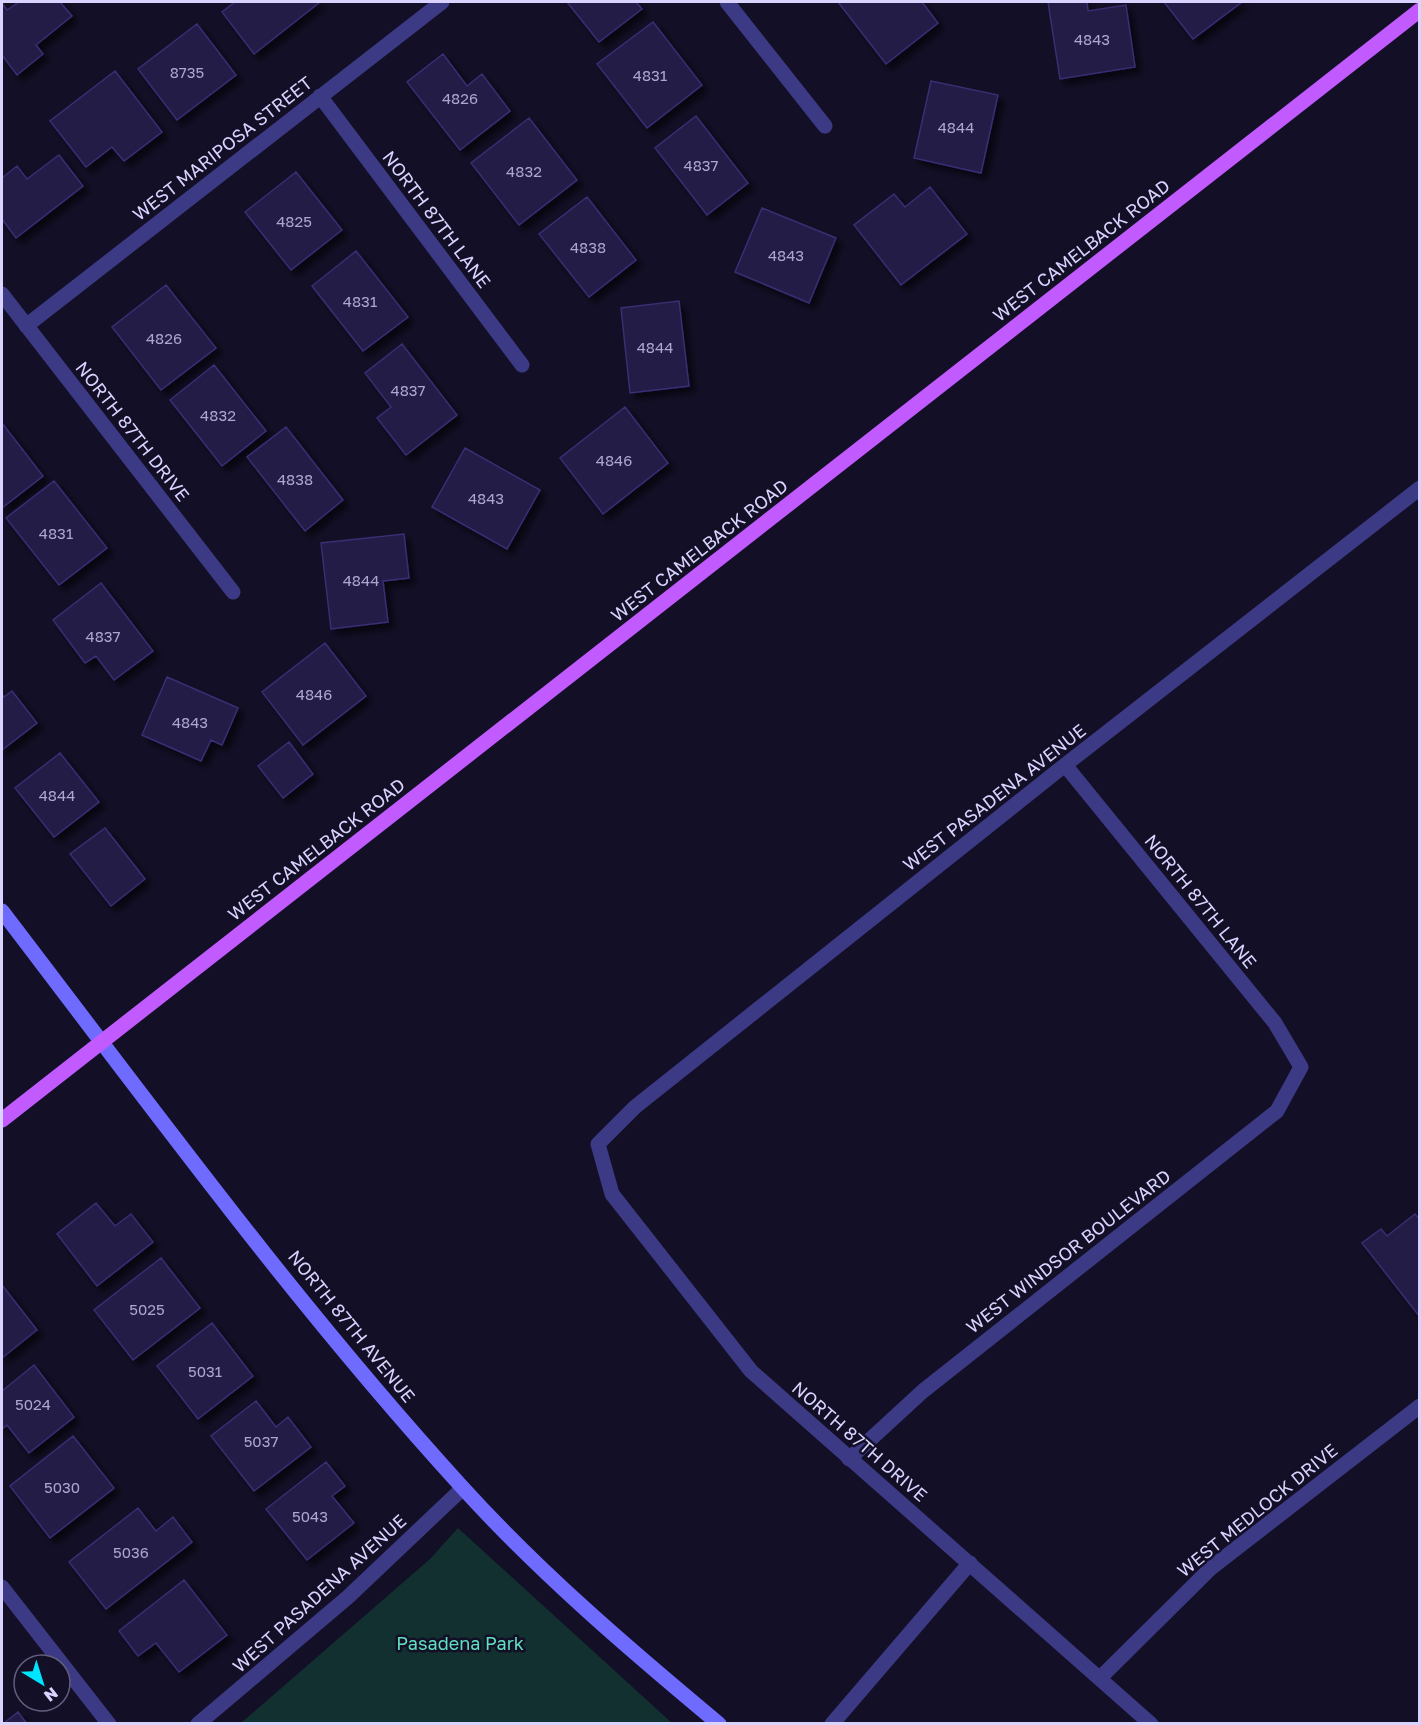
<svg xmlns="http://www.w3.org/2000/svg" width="1421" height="1725" font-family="'Golos Text',sans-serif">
  <defs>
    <filter id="shadow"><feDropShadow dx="5.5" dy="5.5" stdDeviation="3" flood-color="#0009"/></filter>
  </defs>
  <rect width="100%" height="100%" fill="#130f26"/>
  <!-- green -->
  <path fill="#12302f" d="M458,1528L672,1723H241L430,1559Z"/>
  <!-- building -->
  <path fill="#241b47" stroke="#3b2d73" stroke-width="1.5" filter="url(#shadow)" d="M19,2H60L72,16L36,45L43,54L17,75L2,55V3L7,10Z
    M235,2H320L254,54L222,12Z
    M567,2H636L642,9L599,42Z
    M838,2H922L938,23L886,64Z
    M1048,2H1087L1088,11L1126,5L1135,67L1060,79Z
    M1164,2H1242L1193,39Z
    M653,22L702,85L647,128L597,64Z
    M197,24L236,75L177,120L138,69Z
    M443,54L467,86L482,74L510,111L460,150L407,82Z
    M115,71L162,132L124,161L112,147L86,167L50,121Z
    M931,81L998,95L981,173L914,158Z
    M696,116L748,183L707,215L655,148Z
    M529,118L577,180L519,225L471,163Z
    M59,155L83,186L16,238L2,219V178L17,166L27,179Z
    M296,172L342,230L291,270L245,212Z
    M930,187L967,234L901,285L854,225L894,194L905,207Z
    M587,197L636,260L589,297L539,234Z
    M762,208L836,238L809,303L735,272Z
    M356,251L408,317L363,351L312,286Z
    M166,285L216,348L161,390L112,327Z
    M679,301L689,386L630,393L621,308Z
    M402,344L457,415L406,455L377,418L391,407L365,373Z
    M214,365L266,431L222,466L170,400Z
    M625,407L668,463L603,514L560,458Z
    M2,423L43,476L2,508Z
    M286,427L343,500L305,531L247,457Z
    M465,448L540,490L507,549L432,507Z
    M54,481L107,548L59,585L6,518Z
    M404,534L409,578L383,581L388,622L331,629L321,543Z
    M101,583L153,651L114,680L96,656L85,663L53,620Z
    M325,643L366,696L303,745L262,692Z
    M167,677L238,708L222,745L211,740L201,761L142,735Z
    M12,691L37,723L2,750V694L4,697Z
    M289,742L313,774L283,798L258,766Z
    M60,753L99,802L54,837L15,788Z
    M105,828L145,879L111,906L70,854Z
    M96,1203L115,1226L131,1214L153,1242L97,1286L57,1234Z
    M1415,1214L1420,1220V1317L1362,1243L1381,1229L1387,1236Z
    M161,1258L200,1308L133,1360L94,1310Z
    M2,1285L37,1330L2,1358Z
    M212,1323L253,1376L198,1419L157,1366Z
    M34,1365L74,1417L29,1453L7,1425L2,1429V1391Z
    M256,1401L276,1427L288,1417L311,1447L254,1491L211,1436Z
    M73,1436L114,1488L50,1538L10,1486Z
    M326,1462L345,1486L332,1496L354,1523L307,1560L266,1509Z
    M138,1508L156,1531L173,1517L192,1542L106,1609L69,1562Z
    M184,1580L227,1635L179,1672L156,1643L138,1656L119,1631Z
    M18,1712L27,1724H3Z"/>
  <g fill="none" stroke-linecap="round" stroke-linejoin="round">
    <!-- street -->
    <path stroke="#3d3a85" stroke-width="15" d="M727,2L825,126
      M320,96L522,365
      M2,294L233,592
      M26,326L442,2
      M849,1459L923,1391L1277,1111L1301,1067L1275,1023L1065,765
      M2,1587L109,1724
      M1101,1677L1211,1568L1420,1406
      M198,1724L348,1597L463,1488
      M832,1724L970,1563
      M1151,1724L751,1371L612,1194L598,1144L635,1107L1065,765L1420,488"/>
    <!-- secondary -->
    <path stroke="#6f6bff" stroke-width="15" d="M2,911C151,1106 296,1305 462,1487C540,1573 629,1649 719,1724"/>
    <!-- primary -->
    <path stroke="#c25bff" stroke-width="15" d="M2,1120L1420,10"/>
  </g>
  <g text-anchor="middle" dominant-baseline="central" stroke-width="5" stroke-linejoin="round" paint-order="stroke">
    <!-- number labels -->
    <g font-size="15" fill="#aca6d1">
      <text x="1092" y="39">4843</text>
      <text x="187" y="72">8735</text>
      <text x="650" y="75">4831</text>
      <text x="460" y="98">4826</text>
      <text x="956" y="127">4844</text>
      <text x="701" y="165">4837</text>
      <text x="524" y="171">4832</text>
      <text x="294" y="221">4825</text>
      <text x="588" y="247">4838</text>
      <text x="786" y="255">4843</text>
      <text x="360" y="301">4831</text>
      <text x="164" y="338">4826</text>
      <text x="655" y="347">4844</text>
      <text x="408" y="390">4837</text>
      <text x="218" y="415">4832</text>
      <text x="614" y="460">4846</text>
      <text x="295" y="479">4838</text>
      <text x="486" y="498">4843</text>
      <text x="56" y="533">4831</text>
      <text x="361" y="580">4844</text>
      <text x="103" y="636">4837</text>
      <text x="314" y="694">4846</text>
      <text x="190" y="722">4843</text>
      <text x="57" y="795">4844</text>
      <text x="147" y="1309">5025</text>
      <text x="205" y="1371">5031</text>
      <text x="33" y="1404">5024</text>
      <text x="261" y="1441">5037</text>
      <text x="62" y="1487">5030</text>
      <text x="310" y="1516">5043</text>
      <text x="131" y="1552">5036</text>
    </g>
    <!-- street labels -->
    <g font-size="18" fill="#d9d4ff" stroke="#130f26">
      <text transform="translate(222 148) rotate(-38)">WEST MARIPOSA STREET</text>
      <text transform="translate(437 219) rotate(53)">NORTH 87TH LANE</text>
      <text transform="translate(1081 250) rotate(-38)">WEST CAMELBACK ROAD</text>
      <text transform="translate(133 431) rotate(52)">NORTH 87TH DRIVE</text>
      <text transform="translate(699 550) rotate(-38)">WEST CAMELBACK ROAD</text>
      <text transform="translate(994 797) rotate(-38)">WEST PASADENA AVENUE</text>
      <text transform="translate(316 849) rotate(-38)">WEST CAMELBACK ROAD</text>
      <text transform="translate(1201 901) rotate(51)">NORTH 87TH LANE</text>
      <text transform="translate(1068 1251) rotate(-38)">WEST WINDSOR BOULEVARD</text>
      <text transform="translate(352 1326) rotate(51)">NORTH 87TH AVENUE</text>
      <text transform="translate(860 1441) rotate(41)">NORTH 87TH DRIVE</text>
      <text transform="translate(1257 1510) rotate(-39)">WEST MEDLOCK DRIVE</text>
      <text transform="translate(319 1593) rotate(-42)">WEST PASADENA AVENUE</text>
    </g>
    <!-- park labels -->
    <g font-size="18" fill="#5fe0c0" stroke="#130f26">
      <text x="460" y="1643">Pasadena Park</text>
    </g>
  </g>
  <!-- border -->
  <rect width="1421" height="1725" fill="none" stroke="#d9d4ff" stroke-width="6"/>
  <!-- north arrow -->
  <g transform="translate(42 1683) rotate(142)"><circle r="28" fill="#130f26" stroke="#625e7d" stroke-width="1.5"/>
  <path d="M0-4.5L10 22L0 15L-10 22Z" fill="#00e5ff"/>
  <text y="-9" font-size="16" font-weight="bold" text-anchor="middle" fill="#d9d4ff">N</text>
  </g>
</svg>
